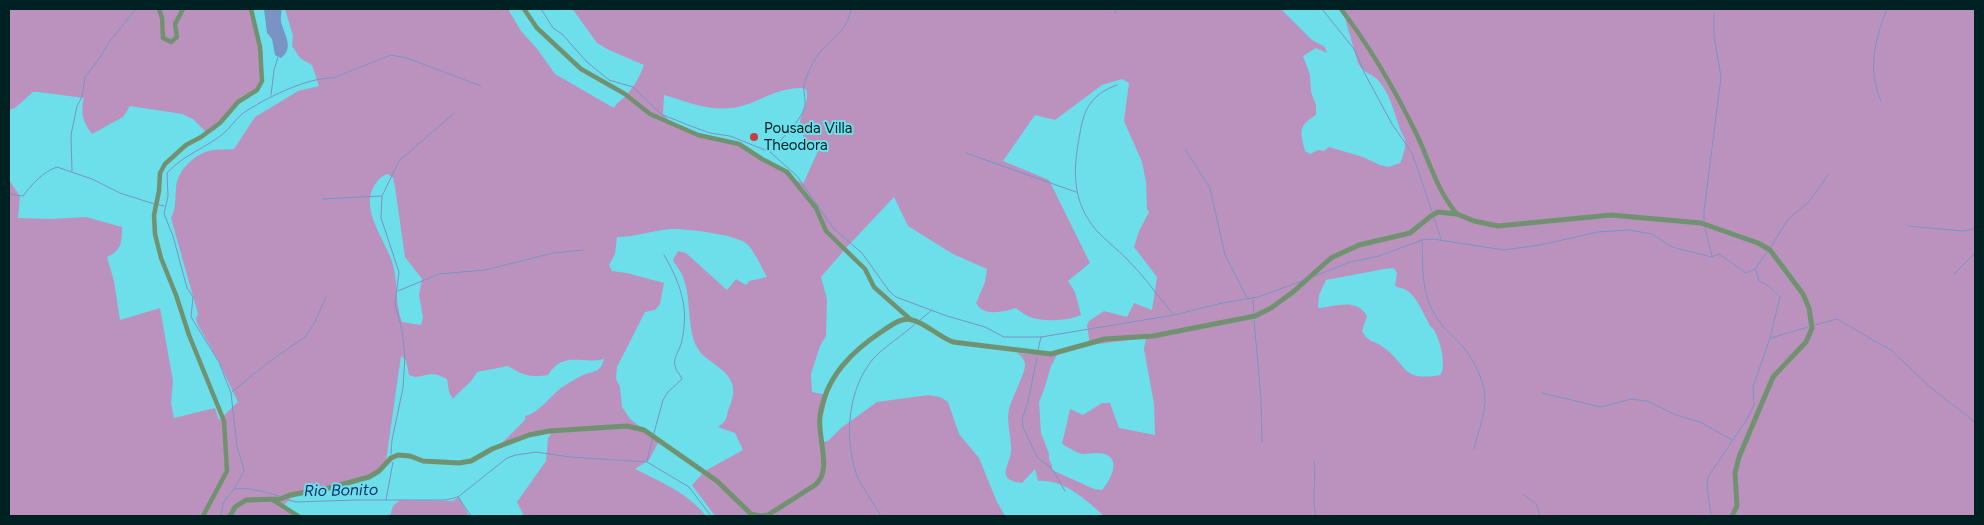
<svg xmlns="http://www.w3.org/2000/svg" width="1984" height="525" font-family="Figtree,sans-serif">
  <rect width="100%" height="100%" fill="#6ddfea"/>
  <!-- green -->
  <path fill="#bb92be" fill-rule="evenodd" d="M9,9H251L263,53L261,84L253,94L242,96L219,125L215,130L207,133L193,119L182,114L130,106L123,117L92,134C83,123 80,112 84,98L38,92H33L15,108L9,110Z
    M285,9H508L521,31L538,50L555,74L614,108C617,102 621,101 625,96C633,89 641,74 644,65L609,50L597,43L574,11L569,9H1281L1312,40L1325,47L1327,53L1316,48L1303,56L1310,75L1311,92L1316,105V115C1298,126 1300,131 1305,151L1310,154L1318,150L1324,151L1329,147L1363,157L1380,165L1388,167L1400,163C1403,157 1406,147 1405,140C1404,136 1400,131 1399,126C1393,109 1390,94 1378,80C1371,73 1363,73 1358,63L1344,15L1345,9H1975V516H1104C1086,500 1064,479 1038,481L1035,469L1022,483C995,480 1009,467 1011,452C1012,437 1006,424 1009,409C1012,397 1025,374 1025,365C1025,359 1021,356 1017,353L1044,355L1058,353L1051,366L1044,390L1039,402L1041,433L1049,454V460L1052,465V470L1094,489L1102,490C1109,482 1121,462 1107,455C1100,452 1091,454 1083,454C1076,453 1068,447 1062,444L1070,409L1083,415L1102,403H1110L1119,428L1155,435L1154,404L1144,349L1146,338L1090,345L1087,325L1089,321L1104,311L1127,317L1134,303L1152,310L1157,277L1134,247L1139,231L1149,212L1147,209L1146,182L1142,162L1124,121L1129,83L1122,79L1102,85L1055,120L1035,115L1003,161L1049,180L1090,263L1068,281L1075,292L1081,315C1067,321 1044,322 1030,317C1025,315 1020,311 1016,308C1002,312 984,317 976,303L985,282L987,269L953,254L908,226L894,197L846,248L821,277L827,299L826,336L820,346L811,374L812,392L828,395L821,423L823,442L828,441L841,428L877,402L928,395L940,397L948,402L959,434L979,458L997,502L1005,516H715L692,485L705,471L743,450L735,433L718,427C729,419 725,419 729,408C747,367 702,368 694,341C687,320 691,297 683,277C681,271 676,266 673,260L678,251L686,253L727,290L736,279L746,285L749,281L767,277C761,267 755,252 747,244C739,235 684,228 671,229C653,230 636,237 617,237L615,254L609,265L612,271L627,273L664,283L660,304L655,310L645,312L617,367L616,379L620,387L622,407L630,419L659,441L649,460L635,469C661,482 688,493 706,516H524L517,502L546,461L548,438L551,434L540,433L502,443L525,420V416C540,413 551,394 564,386C570,382 575,379 581,376C592,370 600,375 604,359C581,365 564,350 548,375C531,378 522,375 508,366L477,372C471,384 461,389 453,399L449,392L447,379C432,371 430,375 415,377L409,375L406,360L401,356L386,461L372,474L319,491L291,498L283,506L298,516H9V180L20,196L18,218L50,219L86,217L122,227C122,242 122,250 107,257L114,281L120,320L160,308L173,381L171,403L174,418L215,408L219,420L238,402L217,358L198,325L196,319L198,314L171,218C176,209 175,199 176,188C177,170 196,152 214,150C221,149 227,150 234,149L255,117L298,91L319,86L312,65L300,58L292,46L293,36ZM801,88L806,89C811,102 798,115 800,129C801,136 812,146 818,151L803,184L734,143L674,126L663,114L664,95C684,101 709,111 731,108C757,105 773,88 801,88ZM388,174L393,178L395,187L405,257L422,279L419,295L423,318L421,325L402,322C395,303 398,287 394,269C389,243 359,213 374,186C378,180 381,176 388,174ZM1394,268L1397,273L1395,286C1399,288 1405,288 1409,292C1419,301 1423,313 1429,324C1430,327 1433,328 1434,330C1440,340 1447,365 1440,375C1401,382 1408,365 1383,347C1374,340 1368,343 1362,331L1367,316C1356,297 1335,307 1318,308L1319,295L1326,280L1384,269Z
    M459,497L469,516H390L393,506L400,500L453,501Z"/>
  <!-- water -->
  <path fill="#7a93c5" d="M264,9H282C281,14 280,20 282,25C285,36 294,48 281,58L275,55L272,39L267,33Z"/>
  <g fill="none" stroke-linecap="round" stroke-linejoin="round">
    <!-- stream -->
    <path stroke="#7a93c5" stroke-width="1" d="M541,9L553,28L562,34L587,62L609,80L633,87L661,114L688,125L710,133L730,136L770,152L797,176L834,229L862,253L890,292L896,297L947,316L985,327L1004,337H1041L1174,315L1222,303L1258,297L1302,281
      M1322,9L1354,49L1365,74L1392,124L1412,153L1432,211
      M1115,13L1116,9
      M1117,85C1092,94 1084,108 1080,133C1073,169 1071,200 1096,230C1105,240 1117,249 1127,259C1144,276 1158,296 1173,314
      M271,95L274,70L278,57
      M1881,101C1867,70 1875,39 1887,9
      M1185,149L1210,188L1225,255L1247,298
      M771,151C779,141 800,122 804,109C807,101 803,94 804,86C805,77 813,62 818,55C831,37 847,33 851,9
      M966,153L1076,192
      M72,171L71,135L77,106L82,97L85,77L98,60L110,41L136,9
      M9,194L23,196C31,185 44,171 57,167L92,179L120,193L154,204
      M323,199L381,196
      M159,205L164,206
      M1434,218L1441,239
      M1704,222V211L1721,77L1714,36V13
      M1908,226L1963,231L1975,229
      M1705,228L1712,256
      M1422,240C1423,266 1421,292 1435,315C1442,328 1454,336 1463,347C1474,360 1483,378 1485,396C1486,412 1478,432 1474,449
      M1771,247L1788,219L1808,203L1828,175
      M1954,274L1975,253
      M1315,276L1350,262L1379,256L1422,240L1433,239L1504,250L1540,245L1598,232L1629,230L1652,234L1670,246L1679,249L1712,257L1719,254L1746,273L1755,269L1767,252
      M398,291L439,274L485,270L553,253L583,250
      M1253,299L1254,313
      M920,320L932,310
      M1254,320L1261,398L1262,442
      M1815,325L1837,319L1892,351L1930,387L1975,422
      M1771,338L1808,327
      M1038,350L1041,337
      M1037,357L1028,402L1022,419L1023,427L1037,457L1052,469L1065,491
      M232,392L266,364L305,337L314,324L326,297
      M1542,393L1601,407L1631,399L1647,401L1676,415L1700,422L1732,440
      M654,433L663,400L668,392L682,379C680,374 676,371 675,366C673,358 679,351 681,344C690,310 681,284 664,255
      M391,454L392,440L403,388L405,357L402,330L395,304L399,272L381,218L382,196L399,161L453,114
      M647,461L652,440
      M1314,461C1317,480 1311,498 1316,516
      M234,489C250,487 264,492 279,496
      M1524,495L1537,505L1540,516
      M458,497L471,516
      M285,499L296,502L356,500H446L458,497L507,458L516,455L536,452L570,457L647,462L689,487L711,516
      M386,500L393,462
      M221,516L223,503L234,489L244,471L243,466L237,447L231,393L219,362L191,317L193,297L187,288L173,236L164,214L168,196L167,173C183,155 206,148 224,133C230,128 235,120 242,114C263,99 308,77 333,78L391,55L407,58L481,86
      M881,516C873,502 862,488 856,473C844,436 848,389 873,359C885,346 902,336 915,324
      M1711,516L1707,486L1708,477L1747,419L1754,405L1753,387L1770,338L1780,297L1769,286L1759,281L1756,270"/>
    <!-- minor -->
    <path stroke="#719270" stroke-width="4.5" d="M159,9L162,18L163,38L171,42L177,37L175,24L183,9
      M524,9L537,28L581,69L625,94L650,114L698,135L739,144L762,159L787,172L816,208L826,231L865,269L874,287L910,319
      M1341,9C1370,47 1395,90 1416,133C1430,162 1436,189 1457,214
      M273,500L298,516
      M203,516L227,471L224,421L189,335L176,295L161,258L155,234L154,215L159,191L160,173L165,164L186,145L201,137L220,123L238,102L257,90L262,81L260,47L251,9"/>
    <!-- tertiary -->
    <path stroke="#719270" stroke-width="5" d="M230,516L235,507L246,500L280,499L290,495L329,488L369,477L379,471L391,458L398,455L410,456L423,461L459,463L471,461L492,449L529,435L549,431L627,426L644,430L717,481L751,514L760,516
      M760,516L768,515L815,485C833,471 817,437 820,416C826,376 852,351 884,330C893,324 902,317 912,320C924,322 939,337 953,342L1051,354L1105,339L1153,336L1255,316L1271,308L1293,292L1331,258L1359,245L1410,233L1431,216L1438,212L1457,214L1474,221L1498,226L1611,215L1701,223L1758,243L1770,250L1803,294L1809,308L1812,328L1806,342L1773,377L1739,457L1735,473L1737,506L1732,516"/>
  </g>
  <!-- markers -->
  <circle fill="#ca3b3e" stroke="#6ddfea" stroke-width="2" cx="754" cy="137" r="5"/>
  <g text-anchor="middle" dominant-baseline="central" stroke-width="4" stroke-linejoin="round" paint-order="stroke">
    <!-- poi labels -->
    <g font-size="15" fill="#002124" stroke="#6ddfea" text-anchor="start">
      <text x="764" y="128">Pousada Villa<tspan x="764" dy="17">Theodora</tspan></text>
    </g>
    <!-- water labels -->
    <g font-size="16" font-style="italic" fill="#152e6b" stroke="#6ddfea">
      <text transform="translate(341 490) rotate(-1)">Rio Bonito</text>
    </g>
  </g>
  <!-- border -->
  <rect width="1984" height="525" fill="none" stroke="#002124" stroke-width="20"/>
</svg>
